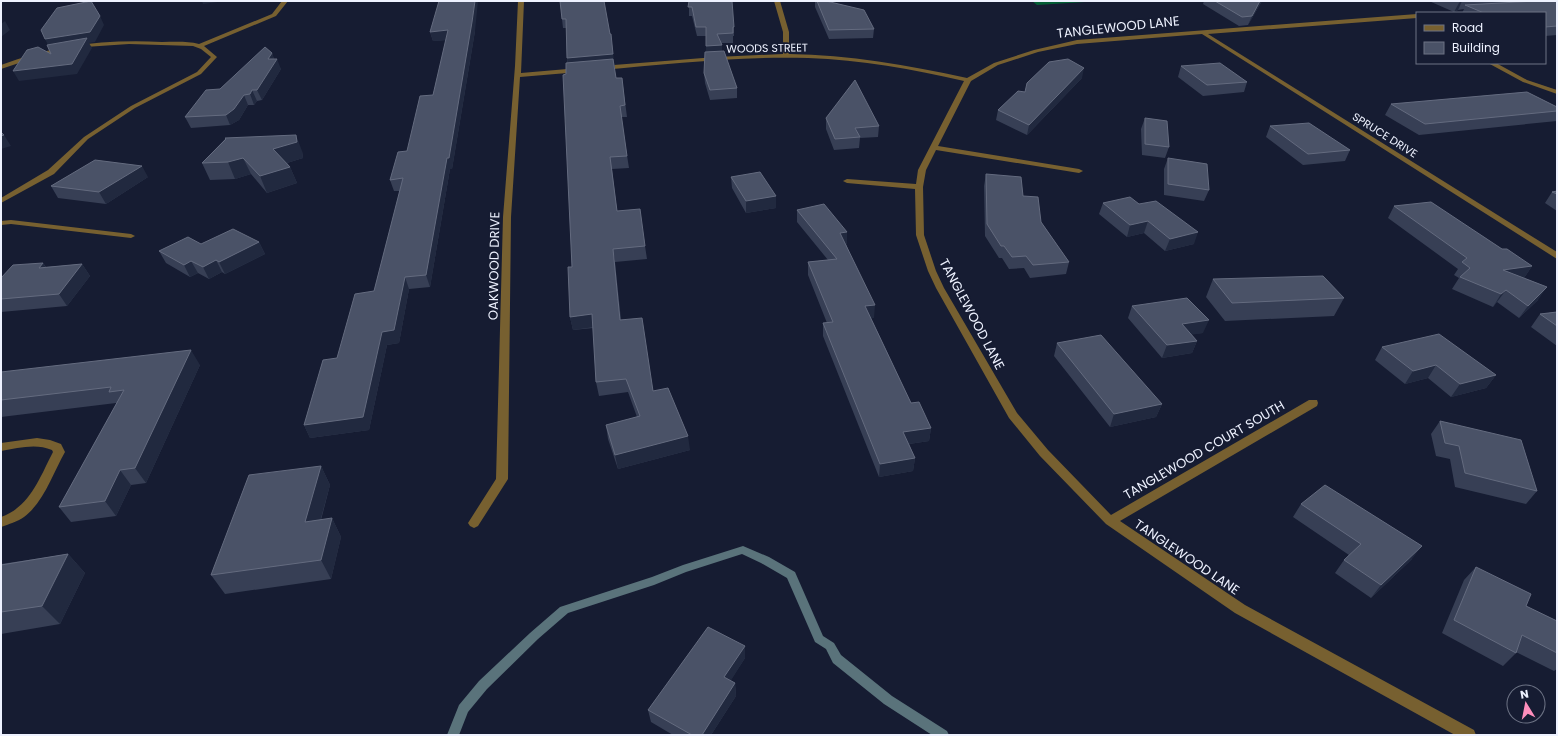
<svg xmlns="http://www.w3.org/2000/svg" width="1558" height="736" font-family="Poppins,sans-serif">
  <rect width="100%" height="100%" fill="#161c32"/>
  <!-- forest -->
  <path fill="#035e35" d="M1032,1H1101L1037,5Z"/>
  <g fill="none" stroke-linecap="round" stroke-linejoin="round">
    <!-- stream -->
    <path fill="#5a737b" fill-rule="evenodd" d="M743,546L769,557L795,572L823,636L834,643L841,655L892,696L947,731L949,735H932L884,704L833,663L826,649L815,642L787,578L761,563L742,554L686,572L654,585L568,613L538,639L487,689L468,712L459,735H447L459,705L479,681L530,633L560,607L652,577L683,565Z"/>
    <!-- minor -->
    <path fill="#776030" fill-rule="evenodd" d="M282,1H288L276,16L204,46L217,57L201,74L135,108L88,139L54,174L1,203V198L48,170L84,137L131,106L197,72L211,57L201,49L193,46L129,44L85,47L43,55L1,69V65C53,45 107,39 162,42C175,42 187,41 199,44L272,14Z
      M518,1H524L521,73L579,68L582,70L579,72L520,77L511,217L508,479L478,526L474,528L470,526L468,523L496,479L503,217L515,66Z
      M774,1H780L789,32V54C849,55 908,65 967,78L994,63L1034,50L1077,40L1417,14V18L1208,34L1557,252V259L1202,34L1077,44L1038,52L998,65L971,81L938,146L1079,169L1083,171L1079,173L936,150L926,170L923,187L924,235L936,271L944,288L1017,413L1048,450L1111,515L1309,400H1317L1318,403L1317,406L1120,521L1245,605L1474,730L1476,735H1455L1235,613L1106,524L1040,456L1009,418L936,288L928,271L916,235L915,189L847,183L843,181L847,179L916,184L918,170L964,81C913,69 861,60 808,58C739,56 670,64 601,70L598,68L601,66L716,57L783,54V32Z
      M1488,63H1496L1527,80L1557,90V94L1523,82Z
      M11,220L131,234L135,236L131,238L11,224L1,225V221Z
      M37,438L50,440L61,444L65,452C53,473 44,502 24,517C17,522 9,524 1,527V517C30,507 40,477 53,452L52,450C36,443 18,448 1,451V443Z"/>
  </g>
  <!-- wall -->
  <path fill="#373f55" d="M560,1L616,78H622L627,117H621L629,168L612,169L617,211L645,246L647,259L615,262L621,320L653,391L690,450L618,469L608,439L606,425L637,417L628,392L599,396L596,382L593,328L573,330L570,317L572,267L566,74L567,63V58L566,28H563Z
    M689,1L734,27V36H733V43H721L722,51L737,88V98L710,100L705,83L704,73L706,52V36H697L692,16H689Z
    M815,1H826L874,29L873,38L829,39L815,7Z
    M1204,1H1262L1248,25L1239,26L1203,4Z
    M1429,1H1557V35L1545,36V13H1462L1464,9L1458,10L1454,12Z
    M475,31L452,169H450L430,287L409,289L399,343L387,345L369,430L310,438L304,425L337,358L374,291L400,191H394L390,180L407,151L433,95L446,40L433,41L430,32Z
    M272,53L274,59L281,69L262,100L257,101L254,105H248L239,120L230,125L191,128L185,117L220,89Z
    M1181,66L1247,82L1244,92L1203,96L1178,77Z
    M1082,78L1027,135L996,120L998,110L1025,92Z
    M1391,104L1557,107V121L1419,135L1385,115Z
    M826,118L879,126L878,137L860,138L859,148L834,150L826,129Z
    M1145,118L1169,147L1165,158L1142,155L1141,129Z
    M1270,126L1350,150L1345,161L1303,165L1266,137Z
    M225,138L302,151L303,158L287,163L290,167L297,183L267,193L251,174L235,179L210,180L202,163L225,139Z
    M1168,158L1209,190L1204,201L1164,195V169Z
    M986,174L1023,196L1069,262L1066,274L1030,278L1024,268L1009,269L1002,258H999L985,236L984,186Z
    M148,177L106,204L58,198L51,186Z
    M731,177L776,196V208L746,213L732,188Z
    M1557,191V211L1545,203L1552,192Z
    M1103,203L1139,204L1194,244L1165,251L1144,233L1127,237L1099,214Z
    M1394,206L1502,249L1532,266L1524,278L1538,300L1519,318L1497,302L1493,307L1452,289L1459,278L1454,275L1458,269L1388,218Z
    M797,210L847,244H846L874,318H871L911,403L931,428L929,441L909,444L915,458L913,471L879,477L823,336V323H827L808,275V262L828,260L797,222Z
    M259,242L265,254L225,274L222,272L209,279L198,273L190,277L166,263L159,251L201,244Z
    M43,263L46,267L82,264L90,276L67,306L1,312V278Z
    M1213,279L1344,298L1334,316L1225,321L1206,297Z
    M1132,306L1203,333L1191,334L1197,341L1192,353L1162,358L1128,318Z
    M1557,312V346L1531,327L1540,314Z
    M1057,343L1162,404L1156,417L1110,427L1054,356Z
    M1382,347L1496,375L1486,388L1451,397L1428,378L1405,384L1375,360Z
    M200,365L146,483L131,485L116,516L71,522L59,507L117,403H116L1,417V372Z
    M1440,421L1537,491L1526,504L1455,487L1450,459L1436,456L1431,434Z
    M321,466L330,485L321,520L332,518L341,537L331,579L225,594L211,575Z
    M1301,504L1412,559L1371,598L1335,573L1344,560L1349,555L1293,517Z
    M68,554L85,573L60,624L1,634V564Z
    M1476,567L1526,606L1557,621V669L1554,671L1516,652V653L1503,666L1442,633L1464,580Z
    M745,646V658L730,681L735,683L736,696L711,735H673L651,722L648,710Z"/>
  <!-- shaded-wall -->
  <path fill="#21293f" d="M202,1H225L203,4Z
    M475,1H478L475,31L452,169H450L430,287L426,275Z
    M1260,1H1262L1248,25L1252,16Z
    M1461,1H1462L1458,10L1454,12L1459,3Z
    M100,16L104,25L95,42L89,43L92,48L77,74L19,81L13,71L72,64L50,49L45,39Z
    M5,21L10,30L1,37V24Z
    M448,30L450,40L433,41L430,32Z
    M611,34L617,89L568,68L567,58Z
    M722,45V55L706,56V46Z
    M272,53L275,62L277,59L281,69L262,100L257,90L268,59Z
    M1084,68L1082,78L1027,135L1029,125Z
    M252,90L257,101L254,105L250,94Z
    M244,95L248,105L239,120L230,125L226,115Z
    M4,135L11,146L1,149V136Z
    M296,135L302,151L303,158L280,165L273,149Z
    M243,158L251,174L235,179L228,162Z
    M142,166L148,177L106,204L99,192Z
    M290,167L297,183L267,193L260,176Z
    M776,196V208L746,213V201Z
    M1148,221L1144,233L1127,237L1130,225Z
    M847,232V244L840,245V233Z
    M1198,232L1194,244L1165,251L1170,239Z
    M259,242L265,254L225,274L219,262Z
    M613,249L615,262L622,334L620,320Z
    M216,260L222,272L209,279L203,267Z
    M191,261L198,273L190,277L184,265Z
    M43,263L51,275L39,268Z
    M82,264L90,276L67,306L59,294Z
    M1532,266L1524,278L1503,270Z
    M405,277L409,289L399,343L387,345L369,430L310,438L304,425L382,332Z
    M1547,287L1538,300L1519,318L1528,306Z
    M1506,290L1497,302L1493,307L1501,294Z
    M875,305L874,318L864,319L865,306Z
    M592,314L594,327L573,330L570,317Z
    M1209,320L1203,333L1177,337L1182,324Z
    M1197,341L1192,353L1162,358L1167,345Z
    M191,350L200,365L146,483L135,468Z
    M1436,365L1428,378L1405,384L1413,371Z
    M1496,375L1486,388L1451,397L1460,384Z
    M1162,404L1156,417L1110,427L1114,414Z
    M931,428L929,441L902,445L903,432Z
    M688,436L690,450L618,469L615,455Z
    M915,458L913,471L879,477L880,464Z
    M321,466L330,485L315,540L305,522Z
    M120,470L131,485L116,516L105,501Z
    M332,518L341,537L331,579L321,560Z
    M1422,546L1412,559L1371,598L1381,585Z
    M68,554L85,573L60,624L42,606Z
    M745,646V658L725,690L724,677Z
    M735,683L736,696L711,735H702Z"/>
  <!-- building -->
  <path fill="#4a5267" stroke="#646b7f" d="M91,1L100,16L90,32L45,39L41,30L57,8Z
    M439,1H475L472,22L449,158H447L426,275L405,277L394,330L382,332L363,417L304,425L323,360L337,358L355,294L374,291L403,178L390,180L398,152L407,151L420,96L433,95L448,30L430,32Z
    M560,1H604L610,34H611L613,54L567,58L566,19H562Z
    M689,1H732L734,27H733V33L717,34L722,45L706,46V27H696L692,7H688Z
    M817,1H826L864,10L874,29L829,30Z
    M1215,1H1260L1252,16L1242,17Z
    M1536,1H1557V26L1545,27V13H1484L1465,5Z
    M87,38L72,64L13,71L27,50L38,47L51,54L47,45Z
    M265,47L272,53L268,59H277L257,90H252L250,94L244,95L234,109L226,115L185,117L206,90L220,89Z
    M724,51L737,88L710,90L704,73L705,52Z
    M613,59L616,78H622L625,105L620,106L627,156L610,157L617,211L640,209L645,246L613,249L620,320L642,318L653,391L668,388L688,436L615,455L606,425L640,416L626,379L596,382L592,314L570,317L568,267H572L563,75L566,74V63Z
    M1068,59L1084,68L1029,125L998,110L1018,91L1025,92L1027,83L1049,62Z
    M1220,63L1247,82L1207,85L1181,66Z
    M855,80L879,126L855,128L860,137L835,139L826,118Z
    M1527,92L1557,107V111L1425,124L1391,104Z
    M1145,118L1167,121L1169,147L1145,144Z
    M1309,123L1350,150L1308,154L1270,126Z
    M1,132L4,135L1,136Z
    M296,135L297,142L273,149L290,167L260,176L243,158L228,162L202,163L226,139L225,138Z
    M1168,158L1207,164L1209,190L1168,184Z
    M95,160L142,166L99,192L51,186Z
    M760,172L776,196L746,201L731,177Z
    M986,174L1021,177L1023,196L1038,197L1041,222L1069,262L1033,265L1026,256L1012,257L1004,246H1001L987,224Z
    M1557,191V194L1552,192Z
    M1130,197L1139,204L1156,201L1198,232L1170,239L1148,221L1130,225L1103,203Z
    M1431,202L1502,249H1507L1532,266L1503,270L1547,287L1528,306L1506,290L1501,294L1460,277L1470,268L1462,262L1467,258L1394,206Z
    M824,204L847,232L840,233L875,305L865,306L911,403L919,402L931,428L903,432L915,458L880,464L823,323L833,322L808,262L837,259L797,210Z
    M233,229L259,242L219,262L216,260L203,267L191,261L184,265L159,251L188,237L201,244Z
    M43,263L39,268L82,264L59,294L1,299V278L13,265Z
    M1323,276L1344,298L1232,303L1213,279Z
    M1187,298L1209,320L1182,324L1197,341L1167,345L1132,306Z
    M1557,312V326L1540,314Z
    M1439,334L1496,375L1460,384L1436,365L1413,371L1382,347Z
    M1101,335L1162,404L1114,414L1057,343Z
    M191,350L135,468L120,470L105,501L59,507L124,390L109,392L111,387L1,400V372Z
    M1440,421L1521,440L1537,491L1465,473L1459,446L1445,443Z
    M321,466L305,522L332,518L321,560L211,575L249,475Z
    M1325,485L1422,546L1381,585L1344,560L1361,544L1301,504Z
    M68,554L42,606L1,612V565Z
    M1476,567L1531,594L1526,606L1557,621V653L1522,635L1516,653L1454,620Z
    M708,627L745,646L724,677L735,683L702,735H692L648,710Z"/>
  <g text-anchor="middle" dominant-baseline="central" stroke-width="3.5" stroke-linejoin="round" paint-order="stroke">
    <!-- far-street labels -->
    <g font-size="11" fill="#eef2ff" stroke="#161c32">
      <text transform="translate(767 48) rotate(-1)">WOODS STREET</text>
      <text transform="translate(1385 135) rotate(32)">SPRUCE DRIVE</text>
    </g>
    <!-- street labels -->
    <g font-size="13" fill="#eef2ff" stroke="#161c32">
      <text transform="translate(1118 27) rotate(-6)">TANGLEWOOD LANE</text>
      <text transform="translate(494 266) rotate(-89)">OAKWOOD DRIVE</text>
      <text transform="translate(972 314) rotate(62)">TANGLEWOOD LANE</text>
      <text transform="translate(1204 450) rotate(-30)">TANGLEWOOD COURT SOUTH</text>
      <text transform="translate(1187 557) rotate(34)">TANGLEWOOD LANE</text>
    </g>
  </g>
  <!-- border -->
  <rect width="1558" height="736" fill="none" stroke="#eef2ff" stroke-width="4"/>
  <!-- legend -->
  <rect x="1416" y="12" width="130" height="52" fill="#161c32" stroke="#6c7284"/>
  <rect x="1424" y="25" width="20" height="6" fill="#776030" stroke="#6c7284"/>
  <text x="1452" y="32" font-size="12" fill="#eef2ff">Road</text>
  <rect x="1424" y="42" width="20" height="12" fill="#4a5267" stroke="#6c7284"/>
  <text x="1452" y="52" font-size="12" fill="#eef2ff">Building</text>
  <!-- north arrow -->
  <g transform="translate(1526 704) rotate(350)"><circle r="19" fill="#161c32" stroke="#6c7284"/>
  <path d="M0-3L7 15L0 10L-7 15Z" fill="#fe8ebc"/>
  <text y="-6" font-size="11" font-weight="bold" text-anchor="middle" fill="#eef2ff">N</text>
  </g>
</svg>
